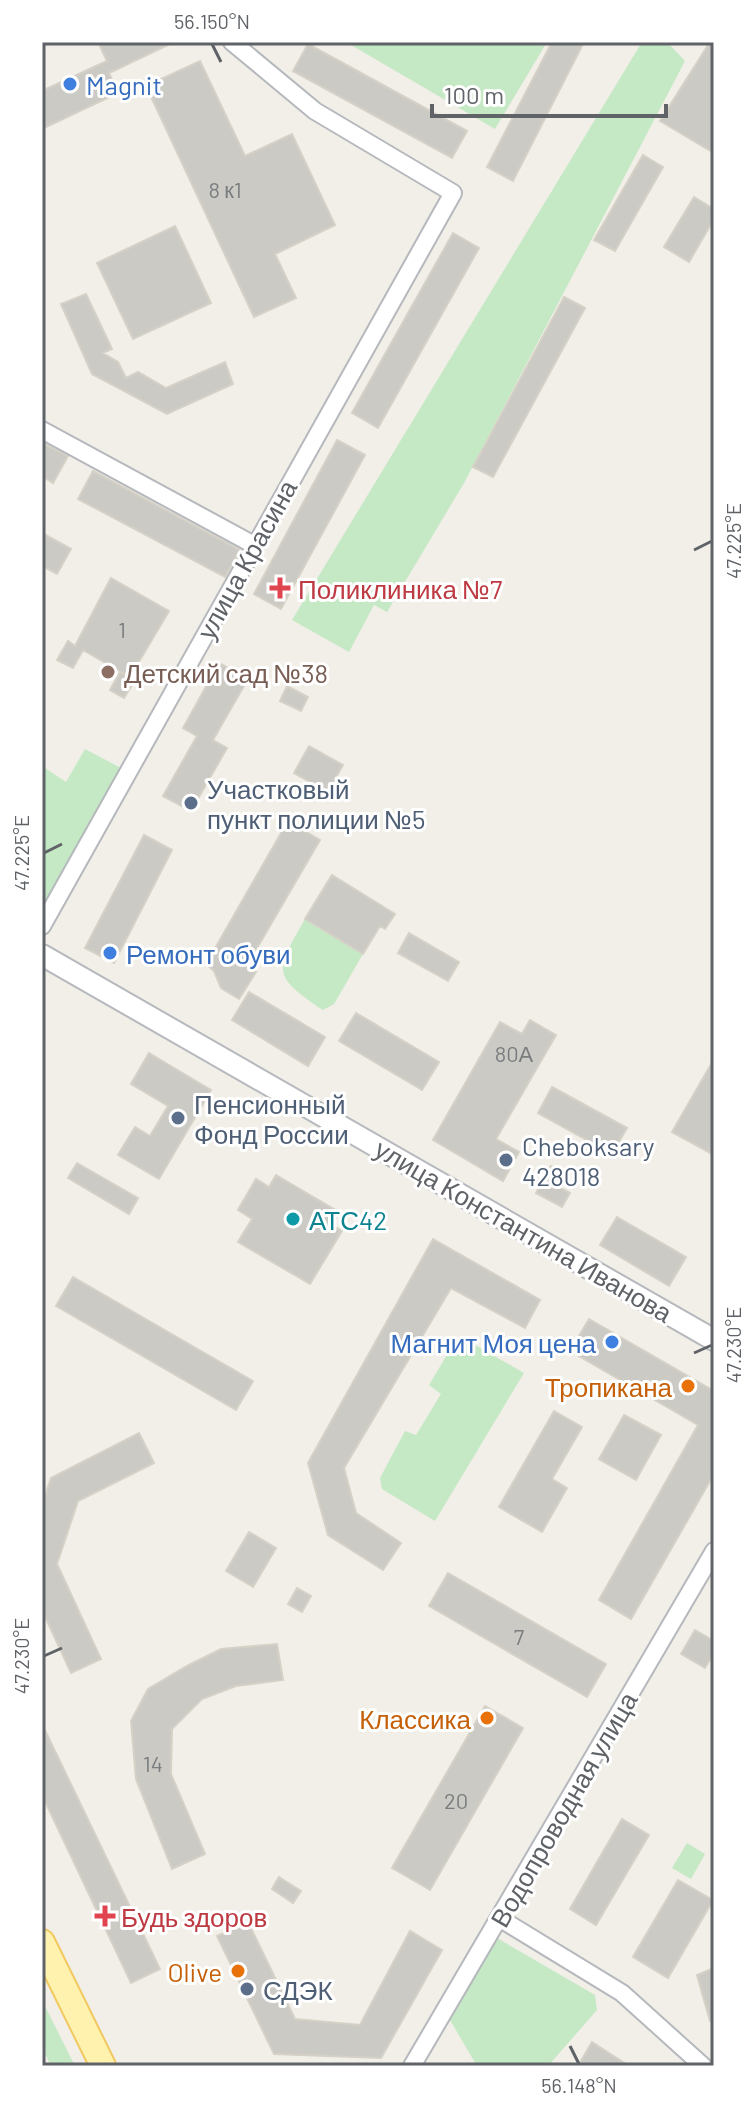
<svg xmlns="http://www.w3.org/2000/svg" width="756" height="2108" font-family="Barlow,sans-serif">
  <rect width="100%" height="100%" fill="#f1efe8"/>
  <!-- green -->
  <path fill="#c5e8c5" d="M346,42H547L495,129Z
    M642,42H667L685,61L464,483L387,612L374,605L349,652L292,620Z
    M85,749L121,768L42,916V766L66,782Z
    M305,919L363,954L334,1004L323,1010C271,975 275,972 305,919Z
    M463,1338L524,1373L435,1521L382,1489L380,1478L405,1431L416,1435L441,1394L429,1385L454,1343Z
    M687,1843L705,1854L691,1879L672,1868Z
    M497,1938L595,1995L597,2010L548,2066H477L450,2020Z
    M42,2000L75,2066H51L42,2047Z"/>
  <!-- building -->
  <path fill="#cccac5" stroke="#d6d1c6" stroke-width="2" d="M98,42H174L109,73L118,93L42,129V91L107,61Z
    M552,42H584L513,181L487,167Z
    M710,42H714V153L660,121Z
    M308,44L467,131L452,158L293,71Z
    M200,61L245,156L292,134L335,225L275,254L296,298L254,317L146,86Z
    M643,155L663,167L615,251L594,240Z
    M694,197L714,209V219L689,262L664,247Z
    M175,226L211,303L133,339L97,263Z
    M453,233L479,248L378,428L352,413Z
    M86,294L112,349L103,353L118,362L126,378L138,372L166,388L225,362L233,384L167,414L92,374L61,304Z
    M564,297L585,308L493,477L473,467Z
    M337,440L365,455L281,609L254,594Z
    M42,443L68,456L53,483L42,476Z
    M93,471L240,550L225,577L78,499Z
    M42,533L71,549L57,574L42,566Z
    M111,578L169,611L130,677L83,650L73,668L57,660L68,641L75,646Z
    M219,663L248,679L213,740L227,748L191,811L163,796L197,736L183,728Z
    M120,672L135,680L124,698L110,690Z
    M287,686L308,697L301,711L280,701Z
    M309,746L343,765L328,792L294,773Z
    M288,821L320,840L246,967L256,972L239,999L221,988L214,971L206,964Z
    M144,835L172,850L114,963L85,948Z
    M332,875L395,914L385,929L380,926L363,954L305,919Z
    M409,933L459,962L448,981L398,953Z
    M249,992L325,1037L308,1066L232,1020Z
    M356,1013L439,1062L422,1090L339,1041Z
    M530,1020L556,1035L496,1139L519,1152L503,1181L433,1140L500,1022L522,1034Z
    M149,1053L211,1090L159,1179L118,1155L135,1127L150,1136L168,1106L131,1084Z
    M714,1059V1155L672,1132Z
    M552,1087L627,1128L612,1154L538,1113Z
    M77,1163L138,1198L129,1214L68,1178Z
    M551,1166L564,1173L557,1186L570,1193L562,1207L536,1193Z
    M276,1175L339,1212L331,1225L342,1231L310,1284L238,1242L252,1219L238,1210L256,1179L269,1187Z
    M617,1217L686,1257L669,1286L600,1245Z
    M433,1239L540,1300L525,1328L451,1288L344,1468L356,1513L401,1543L383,1570L328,1535L308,1463Z
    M73,1277L253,1381L236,1410L56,1306Z
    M589,1319L714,1391V1474L631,1619L599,1600L698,1425L570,1351Z
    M554,1411L582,1427L552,1479L567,1488L542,1532L499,1507Z
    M624,1415L661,1435L636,1480L599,1459Z
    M139,1433L154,1463L78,1501L57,1564L101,1659L71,1673L42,1610V1505L51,1478Z
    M249,1532L276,1548L253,1587L226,1571Z
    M448,1573L606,1664L587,1697L429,1606Z
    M297,1588L311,1596L302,1612L288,1604Z
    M695,1630L714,1641V1653L705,1668L681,1654Z
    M277,1644L283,1680L236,1686L202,1699L172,1729L171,1774L205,1854L172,1869L136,1779L131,1721L148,1689L187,1666L221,1649Z
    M485,1706L523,1728L430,1890L392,1868Z
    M42,1724L160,1969L131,1983L42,1795Z
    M622,1819L649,1835L596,1925L570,1909Z
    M279,1877L301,1891L293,1903L272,1889Z
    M678,1880L713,1900L668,1978L633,1957Z
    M248,1922L295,2019L360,2025L410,1931L442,1950L381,2058L274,2054L217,1936Z
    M714,1968V2020L710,2021L697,1975Z
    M592,2042L629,2066H578Z"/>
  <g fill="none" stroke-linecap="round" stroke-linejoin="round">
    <!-- minor casing -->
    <g stroke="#b5b8bc" stroke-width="20">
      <path id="minor" d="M42,430L254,545
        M42,926L453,193L315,111L232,42
        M499,1918L622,1993L703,2066
        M412,2066L714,1551"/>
    </g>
    <!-- tertiary casing -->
    <g stroke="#b5b8bc" stroke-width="24">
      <path id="tertiary" d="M42,955L714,1340"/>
    </g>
    <!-- primary casing -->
    <g stroke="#f2c960" stroke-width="28">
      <path id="primary" d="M42,1942L103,2066"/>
    </g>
    <!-- minor -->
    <use href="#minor" stroke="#fff" stroke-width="16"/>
    <!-- tertiary -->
    <use href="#tertiary" stroke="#fff" stroke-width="20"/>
    <!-- primary -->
    <use href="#primary" stroke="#fff2af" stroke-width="24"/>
  </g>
  <!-- ticks -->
  <path fill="none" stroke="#5f6368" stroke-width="3" d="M212,44L221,62M694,550L712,541M44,853L62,844M694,1353L712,1345M44,1656L62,1648M570,2046L579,2064"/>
  <!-- markers -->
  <g fill="#3f7fe0" stroke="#fff" stroke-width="3">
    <circle cx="70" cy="84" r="8"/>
    <circle cx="110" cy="953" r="8"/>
    <circle cx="612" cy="1342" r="8"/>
  </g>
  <g fill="#e0444e" stroke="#fff" stroke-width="3">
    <path d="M276 576h8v8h8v8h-8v8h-8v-8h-8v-8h8z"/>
    <path d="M101 1904h8v8h8v8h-8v8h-8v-8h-8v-8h8z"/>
  </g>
  <circle fill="#8d6e63" stroke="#fff" stroke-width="3" cx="108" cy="672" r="8"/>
  <g fill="#5c6f8a" stroke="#fff" stroke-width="3">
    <circle cx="191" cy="803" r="8"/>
    <circle cx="178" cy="1118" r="8"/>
    <circle cx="506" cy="1160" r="8"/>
    <circle cx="247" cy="1989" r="8"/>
  </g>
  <circle fill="#0f9aa8" stroke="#fff" stroke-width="3" cx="293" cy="1219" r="8"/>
  <g fill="#e8710a" stroke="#fff" stroke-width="3">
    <circle cx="688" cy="1386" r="8"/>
    <circle cx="487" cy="1718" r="8"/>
    <circle cx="238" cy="1971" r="8"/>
  </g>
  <g text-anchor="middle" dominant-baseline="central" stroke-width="6" stroke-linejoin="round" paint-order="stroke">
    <!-- number labels -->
    <g font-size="22" fill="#7a7d7f">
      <text x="225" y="189">8 к1</text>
      <text x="122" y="629">1</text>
      <text x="514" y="1053">80А</text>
      <text x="519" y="1636">7</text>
      <text x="153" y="1763">14</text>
      <text x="456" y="1800">20</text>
    </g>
    <!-- shop labels -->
    <g font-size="26" fill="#366cbe" stroke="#fff" text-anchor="start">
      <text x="86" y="84">Magnit</text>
      <text x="126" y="953">Ремонт обуви</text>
      <text x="596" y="1342" text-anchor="end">Магнит Моя цена</text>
    </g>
    <!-- street labels -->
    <g font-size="26" fill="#5f6368" stroke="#fff">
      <text transform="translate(246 559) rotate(-61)">улица Красина</text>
      <text transform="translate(524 1230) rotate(30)">улица Константина Иванова</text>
      <text transform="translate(563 1809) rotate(-60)">Водопроводная улица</text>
    </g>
    <!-- health labels -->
    <g font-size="26" fill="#be3a42" stroke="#fff" text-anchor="start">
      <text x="298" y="588">Поликлиника №7</text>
      <text x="121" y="1916">Будь здоров</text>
    </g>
    <!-- education labels -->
    <g font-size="26" fill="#785e54" stroke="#fff" text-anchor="start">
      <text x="124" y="672">Детский сад №38</text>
    </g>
    <!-- service labels -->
    <g font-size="26" fill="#4e5e75" stroke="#fff" text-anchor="start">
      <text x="207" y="788">Участковый<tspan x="207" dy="30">пункт полиции №5</tspan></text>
      <text x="194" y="1103">Пенсионный<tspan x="194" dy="30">Фонд России</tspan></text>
      <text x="522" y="1145">Cheboksary<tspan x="522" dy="30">428018</tspan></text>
      <text x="263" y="1989">СДЭК</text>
    </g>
    <!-- culture labels -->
    <g font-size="26" fill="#0d838f" stroke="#fff" text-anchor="start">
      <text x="309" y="1219">АТС42</text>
    </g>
    <!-- food labels -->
    <g font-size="26" fill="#c56008" stroke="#fff" text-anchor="end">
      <text x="672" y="1386">Тропикана</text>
      <text x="471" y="1718">Классика</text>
      <text x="222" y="1971">Olive</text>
    </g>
  </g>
  <!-- border -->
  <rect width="756" height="2108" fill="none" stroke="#ffffff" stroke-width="88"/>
  <!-- scale -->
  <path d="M432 104v12h234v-12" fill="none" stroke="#5f6368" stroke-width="4"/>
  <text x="444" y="104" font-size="24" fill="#5f6368" stroke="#ffffff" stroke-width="6" paint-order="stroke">100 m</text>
  <rect x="44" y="44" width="668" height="2020" fill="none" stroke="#5f6368" stroke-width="3"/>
  <g font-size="20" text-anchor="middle" fill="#5f6368">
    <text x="212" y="29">56.150°N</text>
    <text transform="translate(734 541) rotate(-90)" y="7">47.225°E</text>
    <text transform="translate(22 853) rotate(-90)" y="7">47.225°E</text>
    <text transform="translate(734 1345) rotate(-90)" y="7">47.230°E</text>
    <text transform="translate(22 1656) rotate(-90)" y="7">47.230°E</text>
    <text x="579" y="2093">56.148°N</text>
  </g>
</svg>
